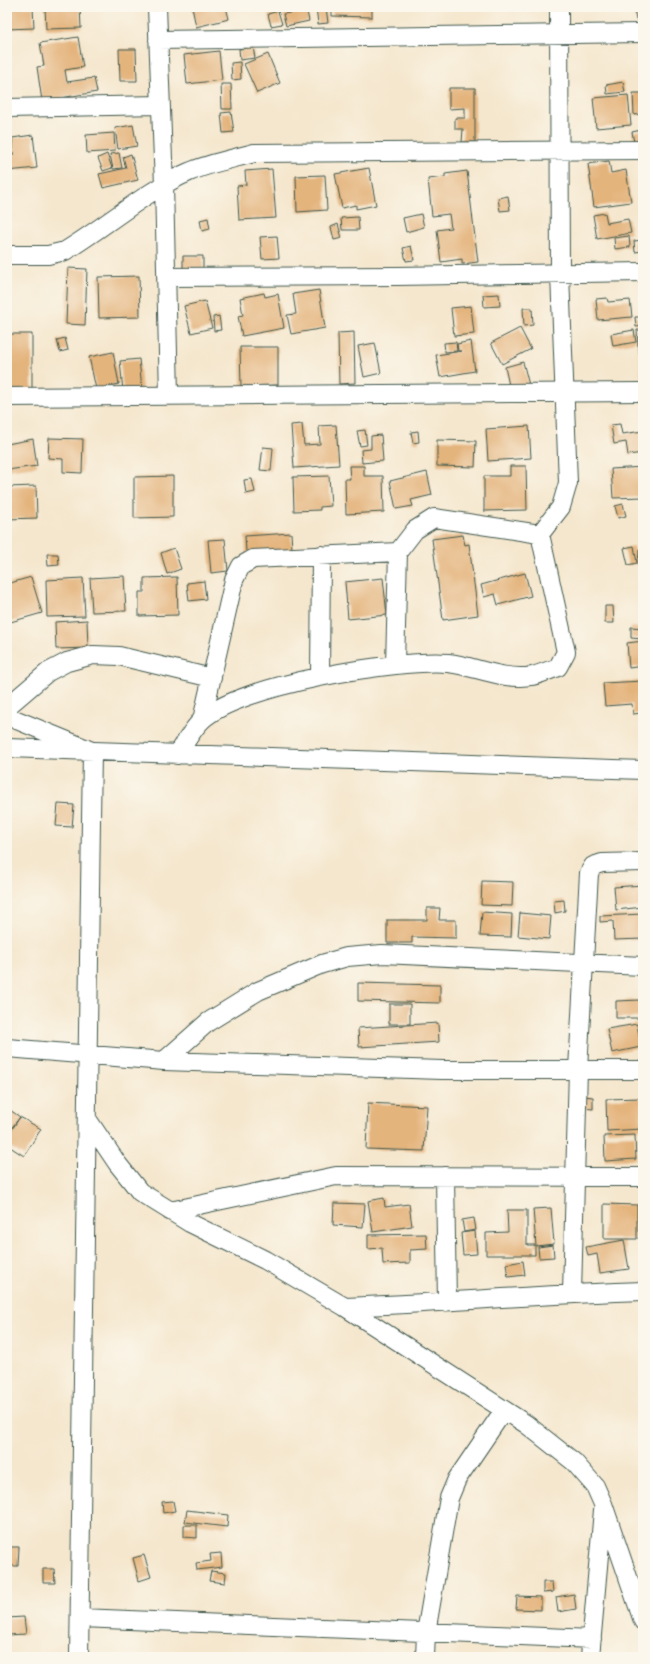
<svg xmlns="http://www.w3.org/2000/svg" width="650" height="1664" font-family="'IM FELL French Canon',serif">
  <rect width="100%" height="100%" fill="#fbf7ec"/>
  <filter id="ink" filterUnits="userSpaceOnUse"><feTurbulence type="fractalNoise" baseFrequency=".025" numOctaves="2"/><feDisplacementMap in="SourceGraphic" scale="8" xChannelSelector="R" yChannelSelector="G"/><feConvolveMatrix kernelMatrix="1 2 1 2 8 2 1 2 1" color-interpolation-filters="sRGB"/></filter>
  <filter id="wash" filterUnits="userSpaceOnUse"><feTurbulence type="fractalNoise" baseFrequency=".012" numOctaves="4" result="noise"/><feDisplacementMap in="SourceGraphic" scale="16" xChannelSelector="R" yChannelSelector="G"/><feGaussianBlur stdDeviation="0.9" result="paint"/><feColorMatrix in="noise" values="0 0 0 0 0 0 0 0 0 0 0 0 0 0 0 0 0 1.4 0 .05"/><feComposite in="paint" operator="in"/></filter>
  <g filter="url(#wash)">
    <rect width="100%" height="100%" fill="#f5e7ce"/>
    <g id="blocks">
      <!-- building -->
      <path fill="#e4b47d" d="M7,7H33L34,28L7,29Z
        M45,7H80L81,28L46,29Z
        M192,7H226L229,19L196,27Z
        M294,7H306L309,21L286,26L283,14L295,12Z
        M316,7H326L328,23L318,24Z
        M332,7H372V17L332,16Z
        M643,7V19L636,20L634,8Z
        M278,11L282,24L271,26L268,14Z
        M78,37L83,67L65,70L67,82L94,78L97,92L42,101L37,67L44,66L40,43Z
        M253,47L255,58L240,60L239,49Z
        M119,49H136L137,81H120Z
        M219,51L222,80L187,84L184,55Z
        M268,54L280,83L257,93L244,64Z
        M240,62L241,79L232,80L231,63Z
        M623,82L625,92L607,94L606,85Z
        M221,84H231L232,109H222Z
        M449,88H475V142H462L463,129H455V118H465V108L449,109Z
        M633,93H642L643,114L634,115Z
        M628,95L631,125L596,128L593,98Z
        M231,112L234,132L223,133L221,113Z
        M133,125L137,146L118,149L115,128Z
        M641,130L643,140L634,142L632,132Z
        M114,133L115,151L87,153L86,135Z
        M33,135L37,168L7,171V155L14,154L12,138Z
        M119,153L122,168L113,169L110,154Z
        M107,154L112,168L103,171L98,158Z
        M131,154L138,180L103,188L99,174L126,168L123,157Z
        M609,161L611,173L626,170L631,202L594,207L588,164Z
        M369,168L376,205L356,209V205L342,208L335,174Z
        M272,169L276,218L239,220L237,186L246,185L245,171Z
        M467,171L478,262L462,264V259L441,262L437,230L451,228L449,214L432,216L428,179L445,177V174Z
        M325,175L327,210L297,212L296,176Z
        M508,196L510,210L500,211L498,198Z
        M605,213L607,223L628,219L631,233L597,239L593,215Z
        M421,214L424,227L406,232L403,218Z
        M358,217L359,230H342L341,218Z
        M208,218L210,229L202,231L200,220Z
        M338,224L342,238L334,240L331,227Z
        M277,236L279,258L262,259L260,237Z
        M629,236L630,247L615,249L614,238Z
        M643,240V251L635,252L634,241Z
        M411,246L414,260L406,261L403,248Z
        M183,256H203V270L183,269Z
        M68,268L87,269L85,325L66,324Z
        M139,276L140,317L99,318L98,277Z
        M319,290L325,328L291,334L287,315L296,314L293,294Z
        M264,293L265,297L278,294L284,328L242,336L238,316L243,315L240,298Z
        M499,294L500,306L484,307L483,295Z
        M607,298L608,302L630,300L632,317L598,320L596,299Z
        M205,301L212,328L191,333L184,306Z
        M471,306L474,334L454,336L451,308Z
        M523,308H532L533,325L524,326Z
        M219,316L221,330L214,331L213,317Z
        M635,317H643V326L636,327Z
        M520,328L531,349L502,364L491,343Z
        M634,330L636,342L613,346L611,334Z
        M637,330H643V346H638Z
        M354,332L355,383L339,384L338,333Z
        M7,334H32V392H7Z
        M65,338L68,350L60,352L57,340Z
        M471,341L475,371L440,377L436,355L462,351H458L457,344Z
        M456,342L457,351L445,352L444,343Z
        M375,343L381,373L364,377L358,346Z
        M240,347H278V385L241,386Z
        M639,348H643V377H641Z
        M113,352L119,384L96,389L89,357Z
        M139,359L142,389L123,391L120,361Z
        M523,362L529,385L510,390L505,367Z
        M302,424L304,445L320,444L319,426L336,425L339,465L294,468L291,425Z
        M620,424L622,434L643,431V453L628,455L626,442L614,444L611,425Z
        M529,426L531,458L488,461L486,429Z
        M365,430L367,445L360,446L357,431Z
        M418,431L419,442L413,443L411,432Z
        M381,435L383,461L362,463L361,450L371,449V436Z
        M49,438L83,439L82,473L63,472V459L48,458Z
        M33,439L37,466L7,470V444Z
        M437,440L476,441L475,467L437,466Z
        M263,447L273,448L271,471L260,470Z
        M349,466H364V476H383L384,512L346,514L345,479H350Z
        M510,466H526L527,510L484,511V476H510Z
        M643,467V497L613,498L611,469Z
        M427,472L432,495L411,500L413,506L396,509L390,481Z
        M173,476V517L134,518V477Z
        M329,476L331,506L320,507V510L294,511L293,477Z
        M252,479L255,492L246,494L244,480Z
        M36,486L37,518L7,519V487Z
        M623,504L626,516L618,518L615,506Z
        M291,533L293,564L247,567L245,536Z
        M463,535L465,545L469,544L478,615L443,620L432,539Z
        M225,539L228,571L211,573L208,540Z
        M634,546L637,563L628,565L624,548Z
        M174,548L181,569L167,574L161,553Z
        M639,549H643V566H638Z
        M47,554H58L59,565L48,566Z
        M525,573L531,596L498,605L495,594L484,597L481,585Z
        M124,576L126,611L92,612L90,578Z
        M31,577L42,613L7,623V584Z
        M177,577L178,615L139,616V592H144V578Z
        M83,578L85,616L47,617L46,580Z
        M383,578L387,615L348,619L345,582Z
        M204,581L206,599L189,601L187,583Z
        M605,606H613L614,623H605Z
        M87,620L88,648L56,649L55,622Z
        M631,627L643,628V639L631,638Z
        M643,641V666L629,668L627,643Z
        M643,681V713L633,714L632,704L605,706L603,683Z
        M58,804L74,805L72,827L56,826Z
        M482,881L513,882L512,906L481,905Z
        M643,885V907L616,910L614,887Z
        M564,900L565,911L555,913L554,901Z
        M427,908H440L439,920H456V938L412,937V943H387V920H427Z
        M482,912L512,914L511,937L480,936Z
        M520,913L551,916L549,939L518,936Z
        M643,914V939L614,940L613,921L600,922V916Z
        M358,983L440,985V1003L358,1001Z
        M640,1000V1018H616V1001Z
        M389,1004H410V1024H389Z
        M438,1023L439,1042L359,1047L358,1028Z
        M637,1024L641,1047L612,1053L607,1029Z
        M583,1096L593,1097V1109L582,1108Z
        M641,1098L642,1129L607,1131L606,1099Z
        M368,1103L427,1106L424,1151L366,1149Z
        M7,1108L20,1117L7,1134Z
        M20,1117L41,1129L24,1156L7,1145V1137Z
        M635,1135L636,1159L605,1161L604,1136Z
        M384,1198L385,1207L409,1204L412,1226L373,1232L368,1201Z
        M334,1203L365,1204L363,1227L333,1225Z
        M604,1204L637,1205V1239H604Z
        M551,1208L554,1244L536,1246L533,1209Z
        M507,1210H527V1245H535V1255H486V1233L508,1232Z
        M474,1218L476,1230L464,1232L462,1220Z
        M475,1231L477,1254L463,1255L461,1233Z
        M426,1234L427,1249L410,1250V1263L383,1264L382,1248L368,1249V1235Z
        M624,1240L629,1269L600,1273L597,1254L588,1256L586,1247Z
        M553,1245L554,1257L539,1258L538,1247Z
        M523,1261L525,1275L508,1277L506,1264Z
        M173,1501L175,1511L163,1513L162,1502Z
        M187,1510L228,1515L227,1527L185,1522Z
        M184,1525H197V1538L184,1537Z
        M7,1547H19L18,1566H7Z
        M221,1553L222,1567L197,1570L196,1563L211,1561L210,1554Z
        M144,1555L151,1577L139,1581L133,1558Z
        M43,1569H54L55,1583H43Z
        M211,1571L226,1573L225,1583L209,1581Z
        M543,1582H552L553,1592L543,1593Z
        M574,1594L576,1609L558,1612L556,1597Z
        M517,1596L541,1597V1610L516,1609Z
        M24,1617L26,1634L8,1635L7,1618Z"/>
    </g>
  </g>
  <g filter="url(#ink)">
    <use href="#blocks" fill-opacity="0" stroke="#3f564b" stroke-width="1"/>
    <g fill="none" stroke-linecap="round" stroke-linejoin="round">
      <!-- minor casing -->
      <g stroke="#3f564b" stroke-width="20">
        <path id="minor" d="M157,7L164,185L169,395
          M158,40L643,33
          M7,108L160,105
          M7,255H48L65,251C105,227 147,190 189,172C210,163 232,159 254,153L643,150
          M166,277L397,276L643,272
          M7,397L643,392
          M395,664L398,552L415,530L434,518L540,534
          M320,677L321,555
          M7,707L48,672L67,662L93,655L119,656L212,678
          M7,716L92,751L79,1657
          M202,720L234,580L241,566L253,559L398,552
          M7,748L643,770
          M177,755C185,744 192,729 202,720C239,685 397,659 448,663C475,666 504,681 532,676C541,674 550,670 558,667L566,652L540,534L561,507L568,483L560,274L559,7
          M7,1048L164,1061L442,1070H643
          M164,1061L208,1022L258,991L322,964L347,957L382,954L643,966
          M88,1120L117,1163L140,1192L190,1223L265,1260L345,1307L526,1424L574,1462L595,1486L603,1504L643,1621
          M445,1176L447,1302
          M170,1211L336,1176L643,1177
          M572,1293L578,1069L589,873L593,866L602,863L643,862
          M345,1307C444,1303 544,1294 643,1291
          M81,1618L592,1639
          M425,1657L426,1633L449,1498L457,1479L504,1410
          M590,1657L603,1510"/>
      </g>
      <!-- minor -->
      <use href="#minor" stroke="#fff" stroke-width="18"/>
    </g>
  </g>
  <!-- margin -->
  <rect width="650" height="1664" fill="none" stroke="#fbf7ec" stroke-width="24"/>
</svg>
